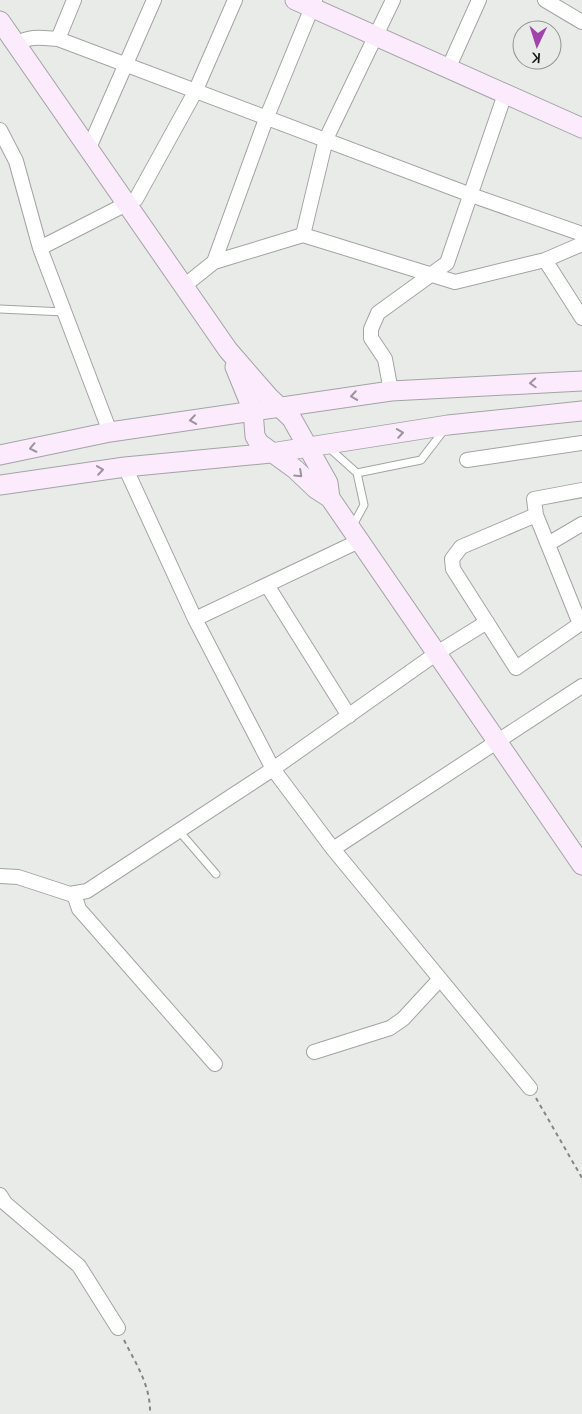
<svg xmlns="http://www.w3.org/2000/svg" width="582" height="1414" font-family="Manrope,sans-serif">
  <rect width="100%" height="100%" fill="#e9ebe9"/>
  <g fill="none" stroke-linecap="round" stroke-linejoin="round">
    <!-- lane casing -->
    <g stroke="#a2a4a2" stroke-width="9">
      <path id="lane" d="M0,309L64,312
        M328,447L357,473L421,460L444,430
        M352,527L364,505L357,473
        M179,831L216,874"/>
    </g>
    <!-- street casing -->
    <g stroke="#a2a4a2" stroke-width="16">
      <path id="street" d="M545,0L582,22
        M58,39L471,195L582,234
        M17,44C29,35 43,38 58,39L74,0
        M448,69L479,0
        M0,130L16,161L40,248L110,432
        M89,148L154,0
        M303,235L326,139L393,0
        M40,248L136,199L195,92L235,0
        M545,260L582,318
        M214,262L266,119L315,0
        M184,286L214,262L303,235L455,282L545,260L582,244
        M391,391L385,359L371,338V329L378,313L447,263L505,94
        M467,460L582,443
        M125,467L195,619L273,769L333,849L530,1088
        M536,515L461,547L452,559L453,569L516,668L580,624L536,515L534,499L582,490
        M548,544L582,524
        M267,585L349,716
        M195,619L359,541
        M333,849L582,686
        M0,876L18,877L70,894L87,891L273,769L437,653L487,622
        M74,894L79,909L215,1064
        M314,1052L390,1028L403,1019L440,979
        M0,1195L5,1203L79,1266L118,1328"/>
    </g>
    <!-- secondary casing -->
    <g stroke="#a2a4a2" stroke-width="21">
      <path id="secondary" d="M295,0L582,128
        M0,21L228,350L268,396L292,419L328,483L330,498L582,865
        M235,367L253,411L255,436L259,443L295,469L316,489L330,498
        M0,455L110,432L391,391L582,381
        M0,485L125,467L271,453L448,425L582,411"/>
    </g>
    <!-- path -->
    <path stroke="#848684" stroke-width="2" stroke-dasharray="4 4" stroke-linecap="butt" d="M536,1098L582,1178
      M124,1340C136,1364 151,1386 150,1414"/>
    <!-- lane -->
    <use href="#lane" stroke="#fff" stroke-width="7"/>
    <!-- street -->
    <use href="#street" stroke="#fff" stroke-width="14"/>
    <!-- secondary -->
    <use href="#secondary" stroke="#fbebfd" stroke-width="19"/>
  </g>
  <!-- one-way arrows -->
  <defs><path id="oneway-chevron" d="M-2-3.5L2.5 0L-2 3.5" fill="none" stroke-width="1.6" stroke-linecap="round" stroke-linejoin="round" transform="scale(1.25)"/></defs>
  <g stroke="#9c939d">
    <use href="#oneway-chevron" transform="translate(533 383) rotate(177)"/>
    <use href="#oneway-chevron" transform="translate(354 396) rotate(171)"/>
    <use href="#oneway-chevron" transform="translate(193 420) rotate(172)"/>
    <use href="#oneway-chevron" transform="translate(400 433) rotate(-9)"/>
    <use href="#oneway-chevron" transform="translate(33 448) rotate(168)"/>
    <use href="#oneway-chevron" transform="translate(100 470) rotate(-8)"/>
    <use href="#oneway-chevron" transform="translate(299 474) rotate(43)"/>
  </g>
  <!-- north arrow -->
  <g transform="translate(537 45) rotate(184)"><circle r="24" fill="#e9ebe9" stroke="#919391"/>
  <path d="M0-4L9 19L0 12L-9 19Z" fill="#a243ac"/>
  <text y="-8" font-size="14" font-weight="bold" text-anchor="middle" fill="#0e0f0e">K</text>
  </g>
</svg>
